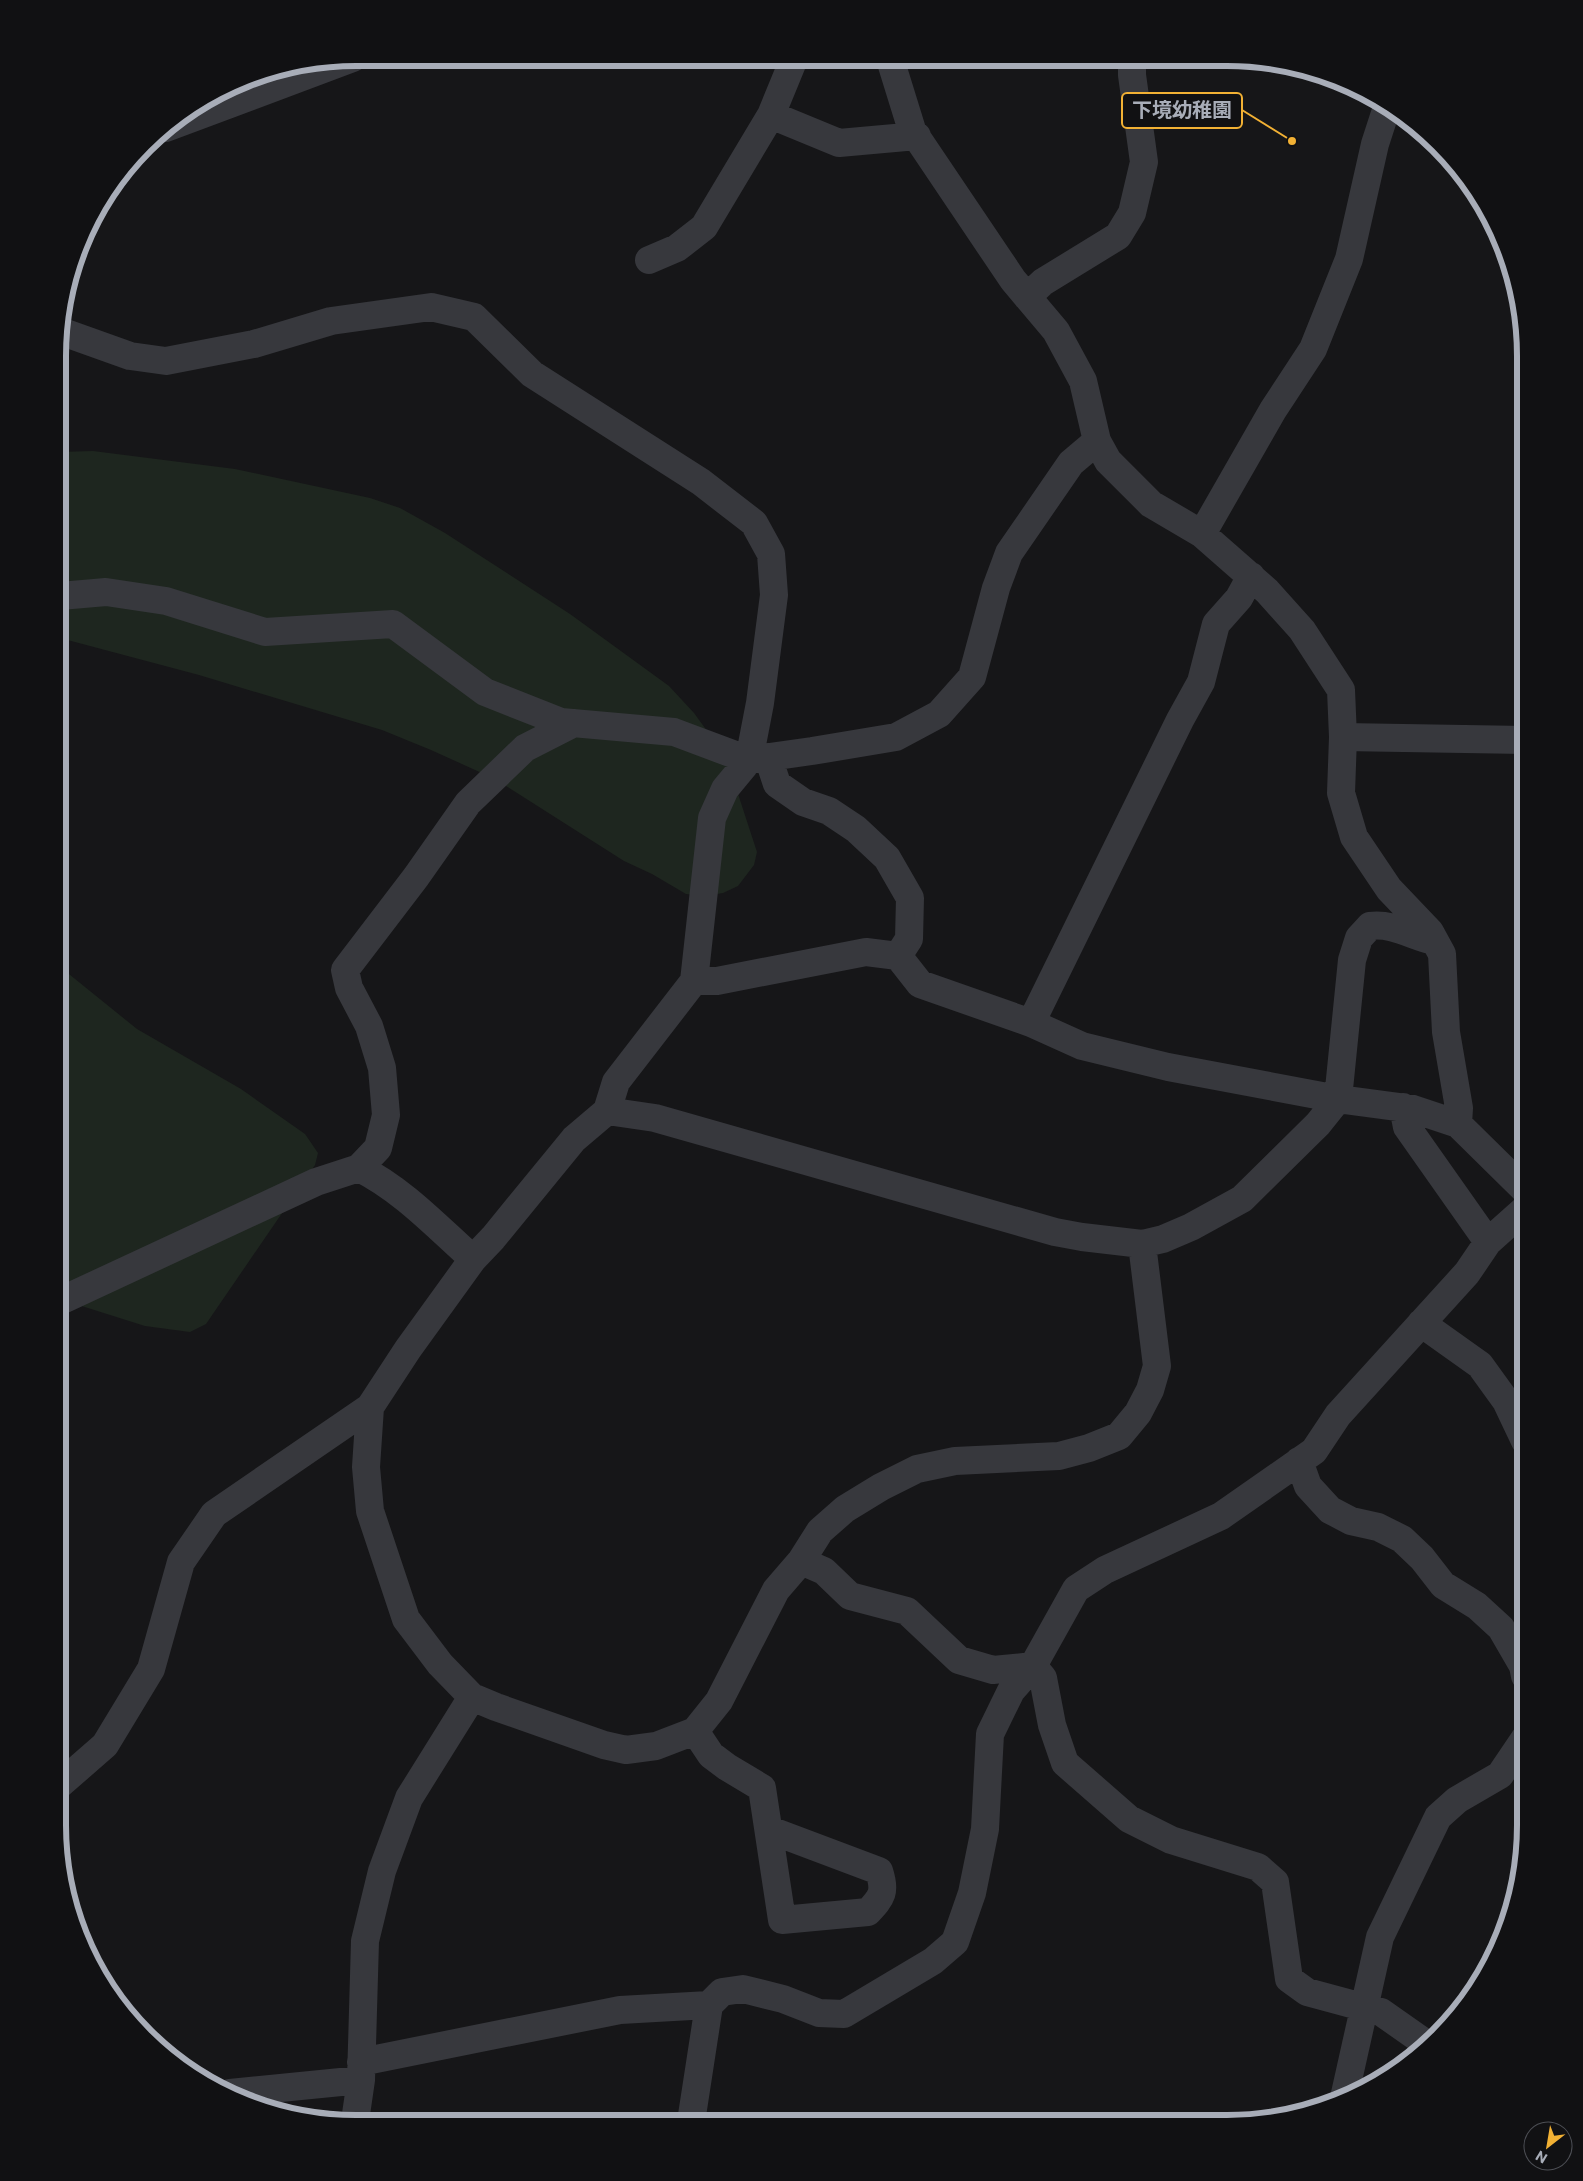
<svg xmlns="http://www.w3.org/2000/svg" width="1583" height="2181" font-family="Commissioner,'Noto Sans JP',sans-serif">
  <rect width="100%" height="100%" fill="#161618"/>
  <!-- green -->
  <path fill="#1e261f" d="M93,451L235,469L370,498L400,508L445,533L570,614L669,686L694,713L726,757L757,852L754,865L738,886L723,893L705,896L686,894L652,874L624,861L495,779L431,750L382,730L199,675L60,638V452Z
    M59,966L137,1029L241,1089L305,1134L318,1153L315,1165L206,1324L190,1332L145,1326L69,1302L58,1306Z"/>
  <g fill="none" stroke-linecap="round" stroke-linejoin="round">
    <!-- minor -->
    <path stroke="#37383d" stroke-width="28" d="M890,59L912,130L1013,280L1056,331L1083,381L1097,441L1108,461L1151,504L1202,534L1267,591L1302,630L1341,690L1343,737L1341,793L1354,837L1389,889L1430,932L1442,954L1446,1032L1459,1108L1458,1124
      M771,115L839,143L917,136
      M166,128L353,58
      M649,260L677,248L704,227L771,115L794,59
      M1027,297L1043,282L1118,236L1132,213L1144,162L1132,75V60
      M1202,534L1273,410L1313,349L1349,259L1375,144L1387,107
      M60,596L106,592L166,601L265,632L393,624L485,692L561,722L674,732L749,760L812,751L896,737L939,714L972,677L996,588L1009,553L1071,463L1097,441
      M1343,737L1525,740
      M768,757L777,784L803,802L829,811L856,829L887,858L910,898L909,939L898,956
      M694,981H717L866,952L898,956L920,984L1031,1023L1082,1046L1168,1067L1338,1099L1413,1109L1458,1124L1525,1190
      M1031,1023L1180,720L1201,682L1216,624L1239,598L1251,576
      M1403,1107L1407,1127L1488,1242
      M607,1111L655,1118L1055,1232L1082,1237L1142,1244L1163,1239L1191,1227L1242,1199L1318,1124L1338,1099L1352,960L1359,938L1370,926C1393,923 1412,936 1434,941
      M359,1168L378,1148L386,1115L382,1068L369,1026L349,988L345,970L416,877L468,803L525,748L574,723
      M58,1302L316,1182L359,1168C403,1190 437,1227 473,1259
      M1421,1323L1480,1365L1506,1401L1525,1441
      M370,1407L366,1467L370,1511L406,1619L440,1664L472,1697L496,1707L604,1745L626,1750L656,1746L695,1731L719,1701L776,1590L801,1561L820,1531L845,1509L881,1487L917,1469L955,1461L1059,1456L1089,1448L1119,1436L1138,1413L1150,1390L1157,1366L1142,1244
      M1299,1461L1308,1486L1330,1510L1351,1521L1378,1527L1402,1539L1422,1558L1443,1585L1477,1606L1501,1628L1523,1666L1525,1676
      M801,1561L824,1571L850,1596L907,1611L959,1660L993,1670L1033,1666
      M1033,1666L1043,1678L1052,1725L1065,1763L1129,1819L1171,1840L1258,1867L1275,1882L1289,1979L1307,1992L1381,2012L1428,2045
      M695,1731L711,1755L727,1767L762,1788L782,1920L868,1912C882,1897 886,1892 879,1871L770,1830
      M58,1786L105,1745L151,1669L181,1562L214,1514L370,1407L408,1349L473,1259L493,1238L574,1139L607,1111L616,1082L694,981L712,818L725,789L749,760L760,703L774,595L771,554L754,523L701,482L532,374L474,317L431,307L331,321L254,344L166,361L130,356L60,331
      M361,2062L620,2010L709,2005
      M230,2093L361,2080
      M1344,2098L1380,1937L1438,1817L1457,1800L1500,1775L1525,1738
      M355,2121L361,2080L365,1941L382,1871L409,1798L472,1697
      M691,2122L709,2005L722,1992L743,1989L783,1999L819,2013L844,2014L933,1961L955,1942L972,1893L985,1829L990,1734L1011,1691L1033,1666L1076,1589L1105,1570L1221,1516L1314,1451L1338,1415L1467,1273L1488,1242L1525,1209"/>
  </g>
  <!-- crop -->
  <path d="M0 0H1583V2181H0ZM356 66H1227A290 290 0 0 1 1517 356V1825A290 290 0 0 1 1227 2115H356A290 290 0 0 1 66 1825V356A290 290 0 0 1 356 66Z" fill="#111113" fill-rule="evenodd"/>
  <path fill="none" stroke="#a8adb8" stroke-width="6" d="M356 66H1227A290 290 0 0 1 1517 356V1825A290 290 0 0 1 1227 2115H356A290 290 0 0 1 66 1825V356A290 290 0 0 1 356 66Z"/>
  <!-- callouts -->
  <path fill="none" stroke="#f2b134" stroke-width="2" d="M1292 141L1242 110"/>
  <circle fill="#f2b134" stroke="#111113" stroke-width="2" cx="1292" cy="141" r="5"/>
  <rect fill="#111113" stroke="#f2b134" stroke-width="2" x="1122" y="93" width="120" height="35" rx="5"/>
  <g font-size="20" text-anchor="middle" font-weight="bold" fill="#a8adb8">
    <text x="1182" y="117">下境幼稚園</text>
  </g>
  <!-- north arrow -->
  <g transform="translate(1548 2146) rotate(211)"><circle r="24" fill="#111113" stroke="#4d4f55"/>
  <path d="M0-4L9 19L0 12L-9 19Z" fill="#f2b134"/>
  <text y="-8" font-size="14" font-weight="bold" text-anchor="middle" fill="#a8adb8">N</text>
  </g>
</svg>
